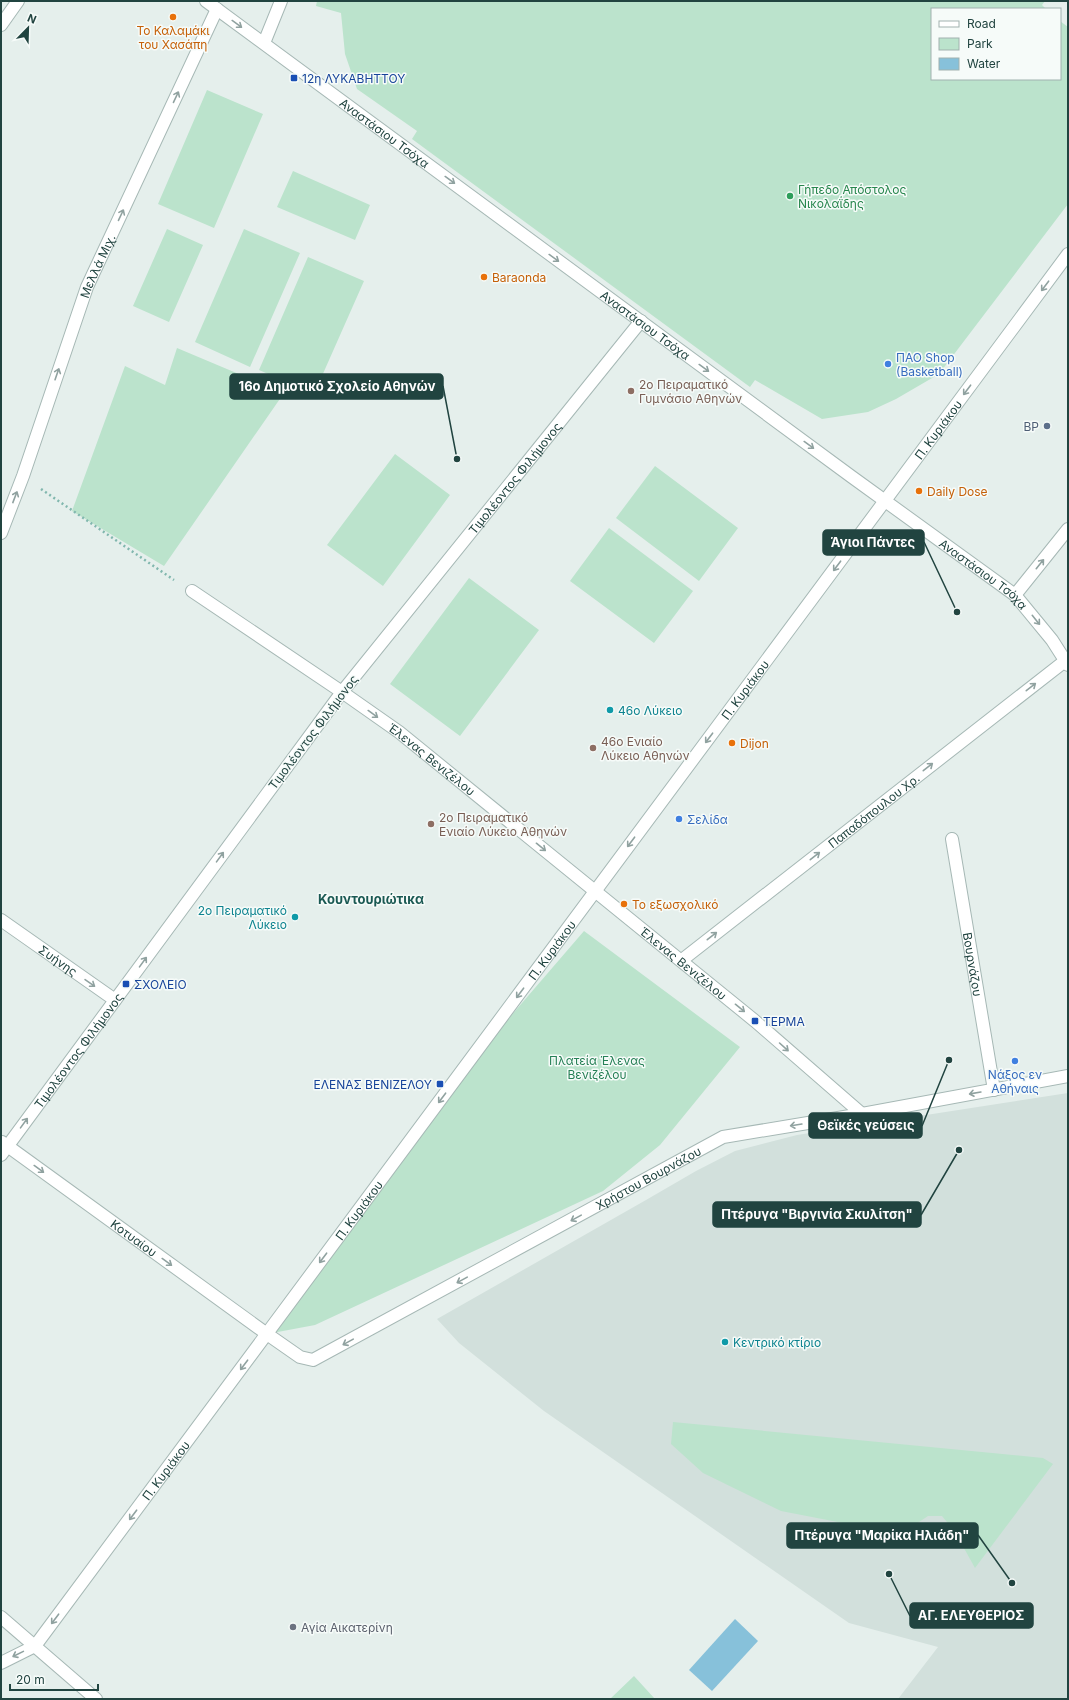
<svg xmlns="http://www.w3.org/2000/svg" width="1069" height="1700" font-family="Inter,sans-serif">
  <rect width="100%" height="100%" fill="#e5efec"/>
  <!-- built -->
  <path fill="#d2e0dc" d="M1068,1093V1699H898L938,1647L849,1623L544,1411L459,1343L437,1319L646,1200L696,1171L735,1151L797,1135Z"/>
  <!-- green -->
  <path fill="#bbe3cc" d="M317,1H1045L1042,5L1046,9H932V79H1060V21L1068,27V204L939,374L896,399L868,412L822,419L755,380L750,387L412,139L417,131L357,89L345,54L341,13L316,6Z
    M207,90L263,114L214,228L158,204Z
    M293,171L370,205L355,240L277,207Z
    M167,229L203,245L169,322L133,306Z
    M244,229L300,253L250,367L195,342Z
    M308,257L364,281L314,394L259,370Z
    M177,348L284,393L164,566L72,511L125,366L165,385Z
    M395,454L450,495L383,586L327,545Z
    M655,466L738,528L699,581L616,518Z
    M609,528L693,591L654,643L570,581Z
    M469,578L539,630L460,736L390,684Z
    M584,931L740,1047L660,1145L603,1191L315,1325L267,1334L441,1097Z
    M673,1422L1043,1458L1053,1464L975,1568L955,1532L942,1516H928L910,1528L848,1524L781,1511L703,1473L671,1444Z
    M634,1676L655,1699H610Z"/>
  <!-- water -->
  <path fill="#87c1da" d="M735,1619L758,1641L712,1691L689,1670Z"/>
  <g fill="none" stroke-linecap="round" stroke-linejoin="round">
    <!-- pedestrian casing -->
    <g stroke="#a6b8b5" stroke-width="14">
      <g id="pedestrian">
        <path id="s1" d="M342,692L641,321"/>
        <path id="s2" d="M952,839L994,1090"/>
      </g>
    </g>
    <!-- minor casing -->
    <g stroke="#a6b8b5" stroke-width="14">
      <g id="minor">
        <path d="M264,43L281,1"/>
        <path id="s3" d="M1,533L23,476L87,287L217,9"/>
        <path id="s4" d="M192,591L342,692L399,732L755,1021L862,1114"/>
        <path d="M1015,595L1068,529"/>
        <path id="s5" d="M1,920L115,1000"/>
        <path id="s6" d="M682,960L1065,661"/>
        <path id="s7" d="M2,1142L267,1334"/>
        <path id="s8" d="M1,1155L342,692"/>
      </g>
    </g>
    <!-- tertiary casing -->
    <g stroke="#a6b8b5" stroke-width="14">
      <g id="tertiary">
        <path id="s9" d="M206,1L852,477L1015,595L1052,640L1068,665"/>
        <path d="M1,25L18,1"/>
        <path id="s10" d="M267,1334L300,1357L313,1360L723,1137L862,1114L1068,1076"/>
        <path d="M1,1617L96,1699"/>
        <path id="s11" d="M1,1663L35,1646L1068,254"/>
      </g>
    </g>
    <!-- path -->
    <path stroke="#81b7ae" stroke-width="2.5" stroke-dasharray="2 3" stroke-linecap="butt" d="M41,489L174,580"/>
    <!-- pedestrian -->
    <use href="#pedestrian" stroke="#fff" stroke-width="12"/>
    <!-- minor -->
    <use href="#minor" stroke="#fff" stroke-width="12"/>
    <!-- tertiary -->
    <use href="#tertiary" stroke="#fff" stroke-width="12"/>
  </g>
  <!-- one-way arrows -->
  <defs><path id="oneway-shaft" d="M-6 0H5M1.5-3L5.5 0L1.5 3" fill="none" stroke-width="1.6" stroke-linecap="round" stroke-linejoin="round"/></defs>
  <g stroke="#90a2a0">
    <use href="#oneway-shaft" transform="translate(237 24) rotate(36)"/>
    <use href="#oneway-shaft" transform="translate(176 97) rotate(-65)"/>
    <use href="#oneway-shaft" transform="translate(450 180) rotate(36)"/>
    <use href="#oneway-shaft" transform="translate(121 215) rotate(-65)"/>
    <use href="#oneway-shaft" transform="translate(554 258) rotate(36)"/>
    <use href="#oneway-shaft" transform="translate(1045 286) rotate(127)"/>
    <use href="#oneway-shaft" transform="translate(704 368) rotate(36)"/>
    <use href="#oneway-shaft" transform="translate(57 374) rotate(-71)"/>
    <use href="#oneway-shaft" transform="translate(967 390) rotate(127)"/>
    <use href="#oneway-shaft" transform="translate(809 445) rotate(36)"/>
    <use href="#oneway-shaft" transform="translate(15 497) rotate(-69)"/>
    <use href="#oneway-shaft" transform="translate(1040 564) rotate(-51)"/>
    <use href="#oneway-shaft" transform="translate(837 566) rotate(127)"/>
    <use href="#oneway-shaft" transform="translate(1036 620) rotate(51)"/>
    <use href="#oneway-shaft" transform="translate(1031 687) rotate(-38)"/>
    <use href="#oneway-shaft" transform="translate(373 714) rotate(36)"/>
    <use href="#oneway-shaft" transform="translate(709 738) rotate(127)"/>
    <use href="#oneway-shaft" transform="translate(928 767) rotate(-38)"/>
    <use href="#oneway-shaft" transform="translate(631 842) rotate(127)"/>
    <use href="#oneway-shaft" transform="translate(541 847) rotate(39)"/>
    <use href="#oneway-shaft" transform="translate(815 856) rotate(-38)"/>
    <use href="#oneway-shaft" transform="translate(220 857) rotate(-54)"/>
    <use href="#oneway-shaft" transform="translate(712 936) rotate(-38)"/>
    <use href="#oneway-shaft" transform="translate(143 962) rotate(-54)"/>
    <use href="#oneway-shaft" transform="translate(90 983) rotate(35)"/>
    <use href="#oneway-shaft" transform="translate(520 993) rotate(127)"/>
    <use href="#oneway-shaft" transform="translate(740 1008) rotate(39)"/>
    <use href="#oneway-shaft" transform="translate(784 1047) rotate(42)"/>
    <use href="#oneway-shaft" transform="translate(975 1093) rotate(170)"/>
    <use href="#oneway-shaft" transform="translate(442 1098) rotate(127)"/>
    <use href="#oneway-shaft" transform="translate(24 1123) rotate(-54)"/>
    <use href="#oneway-shaft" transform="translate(796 1125) rotate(171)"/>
    <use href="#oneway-shaft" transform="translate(39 1169) rotate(36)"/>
    <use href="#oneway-shaft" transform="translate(576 1218) rotate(151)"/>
    <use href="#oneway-shaft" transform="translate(323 1258) rotate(127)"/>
    <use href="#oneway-shaft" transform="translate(167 1262) rotate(36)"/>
    <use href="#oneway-shaft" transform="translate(462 1280) rotate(151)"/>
    <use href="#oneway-shaft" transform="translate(348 1342) rotate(151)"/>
    <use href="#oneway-shaft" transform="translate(244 1365) rotate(127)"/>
    <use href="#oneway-shaft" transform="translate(133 1515) rotate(127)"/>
    <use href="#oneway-shaft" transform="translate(55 1619) rotate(127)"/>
    <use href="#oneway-shaft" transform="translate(18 1654) rotate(154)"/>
  </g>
  <!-- markers -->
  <g fill="#e8710a" stroke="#f6fbf9" stroke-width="1.5">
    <circle cx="173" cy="17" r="4"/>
    <circle cx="484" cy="277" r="4"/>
    <circle cx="919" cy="491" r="4"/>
    <circle cx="732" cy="743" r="4"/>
    <circle cx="624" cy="904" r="4"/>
  </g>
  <g fill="#1a4fb4" stroke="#f6fbf9" stroke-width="1.5">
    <rect x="290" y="74" width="8" height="8" rx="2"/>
    <rect x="122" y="980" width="8" height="8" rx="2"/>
    <rect x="751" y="1017" width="8" height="8" rx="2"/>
    <rect x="436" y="1080" width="8" height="8" rx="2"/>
  </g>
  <circle fill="#2e9e5b" stroke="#f6fbf9" stroke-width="1.5" cx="790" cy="196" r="4"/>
  <g fill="#3f7fe0" stroke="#f6fbf9" stroke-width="1.5">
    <circle cx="888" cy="364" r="4"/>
    <circle cx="679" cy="819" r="4"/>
    <circle cx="1015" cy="1061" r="4"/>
  </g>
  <g fill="#8d6e63" stroke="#f6fbf9" stroke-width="1.5">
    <circle cx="631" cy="391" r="4"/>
    <circle cx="593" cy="748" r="4"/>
    <circle cx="431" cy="824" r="4"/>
  </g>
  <circle fill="#5c6f8a" stroke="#f6fbf9" stroke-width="1.5" cx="1047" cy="426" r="4"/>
  <g fill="#0f9aa8" stroke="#f6fbf9" stroke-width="1.5">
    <circle cx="610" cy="710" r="4"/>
    <circle cx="295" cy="917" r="4"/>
    <circle cx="725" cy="1342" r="4"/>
  </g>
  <circle fill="#6b7280" stroke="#f6fbf9" stroke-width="1.5" cx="293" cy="1627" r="4"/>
  <g text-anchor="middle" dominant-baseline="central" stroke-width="3" stroke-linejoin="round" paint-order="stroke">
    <!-- food labels -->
    <g font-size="12" fill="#c56008" stroke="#f6fbf9" text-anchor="start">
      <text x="173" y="30" text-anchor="middle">Το Καλαμάκι<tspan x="173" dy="14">του Χασάπη</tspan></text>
      <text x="492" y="277">Baraonda</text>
      <text x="927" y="491">Daily Dose</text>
      <text x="740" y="743">Dijon</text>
      <text x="632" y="904">Το εξωσχολικό</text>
    </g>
    <!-- transit labels -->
    <g font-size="12" fill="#164399" stroke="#f6fbf9" text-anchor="start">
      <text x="302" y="78">12η ΛΥΚΑΒΗΤΤΟΥ</text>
      <text x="134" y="984">ΣΧΟΛΕΙΟ</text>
      <text x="763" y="1021">ΤΕΡΜΑ</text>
      <text x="432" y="1084" text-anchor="end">ΕΛΕΝΑΣ ΒΕΝΙΖΕΛΟΥ</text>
    </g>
    <!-- street labels -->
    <g font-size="12" fill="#214440" stroke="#f6fbf9">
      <text stroke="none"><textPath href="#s9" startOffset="222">Αναστάσιου Τσόχα</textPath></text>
      <text stroke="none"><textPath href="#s3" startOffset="284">Μελλά Μιχ.</textPath></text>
      <text stroke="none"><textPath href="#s9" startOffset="546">Αναστάσιου Τσόχα</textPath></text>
      <text stroke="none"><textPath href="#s11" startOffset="1553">Π. Κυριάκου</textPath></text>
      <text stroke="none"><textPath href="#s1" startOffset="275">Τιμoλέοντος Φιλήμονος</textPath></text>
      <text stroke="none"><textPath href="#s9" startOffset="966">Αναστάσιου Τσόχα</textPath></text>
      <text stroke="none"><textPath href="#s11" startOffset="1229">Π. Κυριάκου</textPath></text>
      <text transform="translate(313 732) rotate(-53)">Τιμoλέοντος Φιλήμονος</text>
      <text stroke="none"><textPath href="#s4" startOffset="293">Έλενας Βενιζέλου</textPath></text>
      <text stroke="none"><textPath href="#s6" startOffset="243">Παπαδόπουλου Χρ.</textPath></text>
      <text stroke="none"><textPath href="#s11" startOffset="905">Π. Κυριάκου</textPath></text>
      <text stroke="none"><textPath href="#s5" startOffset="70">Συήνης</textPath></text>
      <text stroke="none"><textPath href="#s4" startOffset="617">Έλενας Βενιζέλου</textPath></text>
      <text stroke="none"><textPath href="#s2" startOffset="127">Βουρνάζου</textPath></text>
      <text stroke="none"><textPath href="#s8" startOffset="130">Τιμoλέοντος Φιλήμονος</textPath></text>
      <text stroke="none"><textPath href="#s10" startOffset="435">Χρήστου Βουρνάζου</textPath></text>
      <text stroke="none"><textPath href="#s11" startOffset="581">Π. Κυριάκου</textPath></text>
      <text stroke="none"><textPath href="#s7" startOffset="163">Κοτυαίου</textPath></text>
      <text stroke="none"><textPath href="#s11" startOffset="257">Π. Κυριάκου</textPath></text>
    </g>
    <!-- leisure labels -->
    <g font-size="12" fill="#27864d" stroke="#f6fbf9" text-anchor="start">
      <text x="798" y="189">Γήπεδο Απόστολος<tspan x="798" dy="14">Νικολαΐδης</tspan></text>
    </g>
    <!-- shop labels -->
    <g font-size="12" fill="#366cbe" stroke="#f6fbf9" text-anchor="start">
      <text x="896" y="357">ΠΑΟ Shop<tspan x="896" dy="14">(Basketball)</tspan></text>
      <text x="687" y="819">Σελίδα</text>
      <text x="1015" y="1074" text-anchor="middle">Νάξος εν<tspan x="1015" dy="14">Αθήναις</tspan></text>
    </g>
    <!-- education labels -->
    <g font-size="12" fill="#785e54" stroke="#f6fbf9" text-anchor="start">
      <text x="639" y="384">2ο Πειραματικό<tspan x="639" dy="14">Γυμνάσιο Αθηνών</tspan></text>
      <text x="601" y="741">46ο Ενιαίο<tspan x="601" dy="14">Λύκειο Αθηνών</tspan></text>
      <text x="439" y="817">2ο Πειραματικό<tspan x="439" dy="14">Ενιαίο Λύκειο Αθηνών</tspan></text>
    </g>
    <!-- service labels -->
    <g font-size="12" fill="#4e5e75" stroke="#f6fbf9" text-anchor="end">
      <text x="1039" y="426">BP</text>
    </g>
    <!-- culture labels -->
    <g font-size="12" fill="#0d838f" stroke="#f6fbf9" text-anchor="start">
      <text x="618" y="710">46o Λύκειο</text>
      <text x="287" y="910" text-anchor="end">2ο Πειραματικό<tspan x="287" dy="14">Λύκειο</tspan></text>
      <text x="733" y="1342">Κεντρικό κτίριο</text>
    </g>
    <!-- park labels -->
    <g font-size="12" fill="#268056" stroke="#f6fbf9">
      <text x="597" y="1060">Πλατεία Έλενας<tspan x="597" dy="14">Βενιζέλου</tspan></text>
    </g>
    <!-- worship labels -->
    <g font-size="12" fill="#5b616d" stroke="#f6fbf9" text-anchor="start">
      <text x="301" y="1627">Αγία Αικατερίνη</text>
    </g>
    <!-- neighbourhood labels -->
    <g font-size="13" font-weight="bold" fill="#1a5953" stroke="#f6fbf9">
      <text x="371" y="899">Κουντουριώτικα</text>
    </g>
  </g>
  <!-- callouts -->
  <path fill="none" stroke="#214440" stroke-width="1.5" d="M457 459L443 386M957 612L924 542M949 1060L922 1126M959 1150L921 1215M1012 1583L978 1535M889 1574L910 1616"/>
  <g fill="#214440" stroke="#f6fbf9" stroke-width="1.5">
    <circle cx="457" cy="459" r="4"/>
    <circle cx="957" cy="612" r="4"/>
    <circle cx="949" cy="1060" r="4"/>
    <circle cx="959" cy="1150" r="4"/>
    <circle cx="1012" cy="1583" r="4"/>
    <circle cx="889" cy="1574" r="4"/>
  </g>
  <g fill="#214440" stroke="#214440" stroke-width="1.5">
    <rect x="230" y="374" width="213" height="25" rx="4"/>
    <rect x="823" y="530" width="101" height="25" rx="4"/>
    <rect x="809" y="1113" width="113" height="25" rx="4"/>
    <rect x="713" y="1202" width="208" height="25" rx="4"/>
    <rect x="787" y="1523" width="191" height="25" rx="4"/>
    <rect x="910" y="1603" width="123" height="25" rx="4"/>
  </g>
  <g font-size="13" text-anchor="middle" font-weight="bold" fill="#fff">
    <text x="337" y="391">16ο Δημοτικό Σχολείο Αθηνών</text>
    <text x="873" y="547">Άγιοι Πάντες</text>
    <text x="866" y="1130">Θεϊκές γεύσεις</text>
    <text x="817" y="1219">Πτέρυγα "Βιργινία Σκυλίτση"</text>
    <text x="882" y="1540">Πτέρυγα "Μαρίκα Ηλιάδη"</text>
    <text x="971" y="1620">ΑΓ. ΕΛΕΥΘΕΡΙΟΣ</text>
  </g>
  <!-- border -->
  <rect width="1069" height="1700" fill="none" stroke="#214440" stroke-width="4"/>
  <!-- legend -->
  <rect x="931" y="8" width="130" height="72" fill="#f6fbf9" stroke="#a1b2af"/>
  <rect x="939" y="21" width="20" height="6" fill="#ffffff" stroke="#a1b2af"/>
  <text x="967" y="28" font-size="12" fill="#214440">Road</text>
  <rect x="939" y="38" width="20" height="12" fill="#bbe3cc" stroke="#a1b2af"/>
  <text x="967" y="48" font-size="12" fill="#214440">Park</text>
  <rect x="939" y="58" width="20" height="12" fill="#87c1da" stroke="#a1b2af"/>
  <text x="967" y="68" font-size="12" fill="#214440">Water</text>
  <!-- north arrow -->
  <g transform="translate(28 28) rotate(23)" stroke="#f6fbf9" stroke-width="3" paint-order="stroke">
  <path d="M0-3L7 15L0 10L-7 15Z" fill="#214440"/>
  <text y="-6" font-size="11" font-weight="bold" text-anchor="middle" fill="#214440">N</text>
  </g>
  <!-- scale -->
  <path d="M10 1684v6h88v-6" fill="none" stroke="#214440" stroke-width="2"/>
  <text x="16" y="1684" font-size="12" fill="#214440" stroke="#f6fbf9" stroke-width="3" paint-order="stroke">20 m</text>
</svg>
